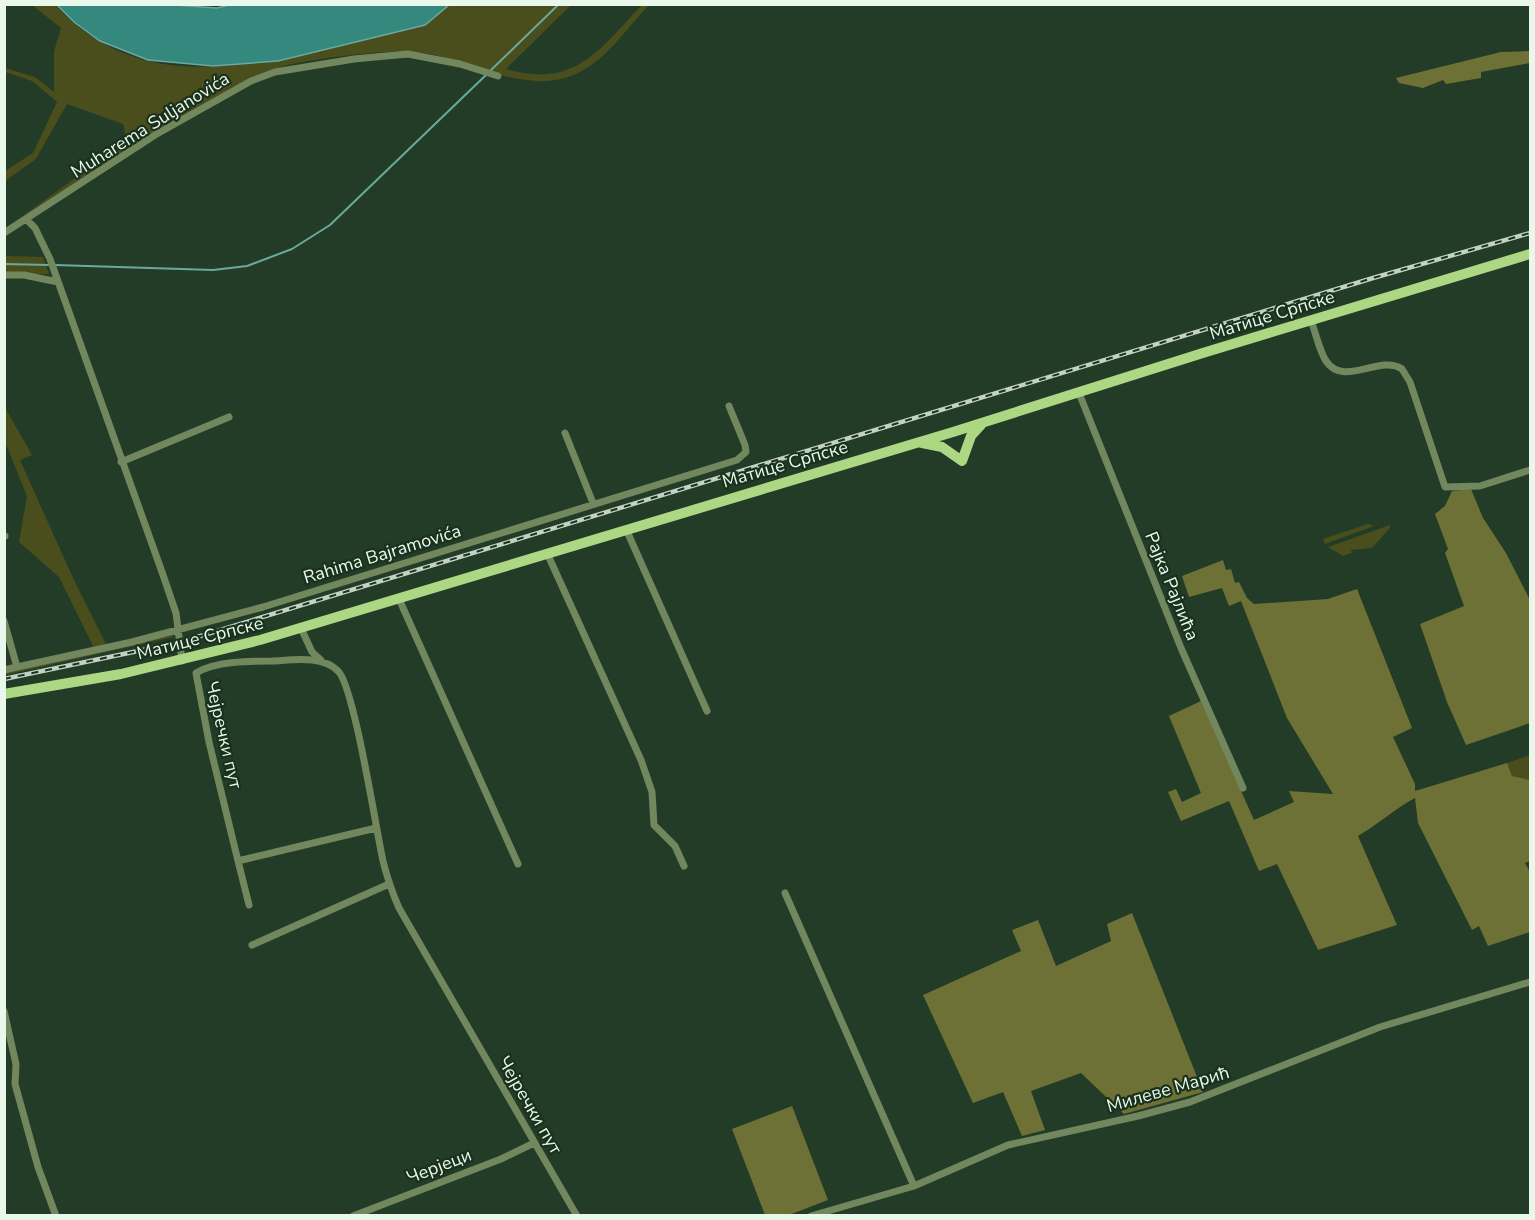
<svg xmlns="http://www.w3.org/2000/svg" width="1535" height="1220" font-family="'Nunito Sans',sans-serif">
  <rect width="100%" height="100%" fill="#233c27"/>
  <!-- green -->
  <path fill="#4a4d1c" d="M32,5H55C157,113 284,51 407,30L423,23L451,5H571L506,69C575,89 599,50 642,5H649C628,27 606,60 578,73C529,97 472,61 424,53C393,48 315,58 284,66C256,75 229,91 203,105C138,141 77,182 14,222L127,141L123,124L67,104L36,159L5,181V171L33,153L57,102L32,81L5,72V68L35,77L54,92V51L61,28Z
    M5,256L43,257L49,274H5Z
    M4,406L32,455L20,460L74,580L106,644L94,648L59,577L19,542L27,496L5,442Z
    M1368,524L1374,526L1325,544L1323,539Z
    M1387,526L1390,525V528L1372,548L1351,550L1352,553L1343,556L1328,547Z
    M172,632L173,637L5,675V669Z
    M1530,755V780L1512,776L1507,763Z"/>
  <!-- forest -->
  <path fill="#6d7136" d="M1530,51V63L1481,72V78L1446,84L1443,80L1423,88L1399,83L1396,78L1501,52Z
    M1471,489L1483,518L1506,553L1530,600V723L1466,745L1447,702L1420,624L1464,606L1445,553L1448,549L1435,514L1445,506L1452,491Z
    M1223,560L1226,570L1231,569L1235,583L1239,582L1247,598L1254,604L1328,599L1357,589L1412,728L1393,737L1415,784V791L1507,763L1512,776L1530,780V861L1525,863L1530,872V932L1488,946L1479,926L1472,930L1418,823L1415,798C1394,809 1379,824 1358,836L1397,925L1318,950L1277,864L1259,871L1229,801L1181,821L1168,792L1176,789L1182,802L1201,793L1169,716L1201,701L1254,820L1294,802L1289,791L1333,794L1287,718L1241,601L1229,606L1222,588L1189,597L1182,576Z
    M1132,913L1203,1092L1124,1114L1081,1073L1031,1091L1045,1130L1022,1136L1003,1092L973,1103L923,995L1021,951L1012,930L1038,920L1056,966L1111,941L1107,924Z
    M792,1106L828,1200L789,1215H765L732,1129Z"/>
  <!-- water -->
  <path fill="#34887e" stroke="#6aaa9e" stroke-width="1.5" d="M161,4L217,8L233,4L449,5L425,25L278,61L213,66L148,60L100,41L74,22L57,5Z"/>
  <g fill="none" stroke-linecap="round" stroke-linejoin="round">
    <!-- stream -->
    <path stroke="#6aaa9e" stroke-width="2" d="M490,71L559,4
      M4,264L49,265
      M55,265L213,270L247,266L292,249L330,225L486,75"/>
    <!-- street -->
    <path stroke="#72875e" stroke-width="7" d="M27,220L35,228L50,259L162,572L176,613L182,661
      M4,233L155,135L251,81L275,72L354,59L408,54L460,64L498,76
      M4,275H24L58,282
      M1311,321C1316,333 1319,350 1326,361C1344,388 1380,354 1402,369L1410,382L1445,487L1480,486L1530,470
      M1079,393L1181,648L1243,788
      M565,433L593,503
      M121,462L229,417
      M626,529L707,711
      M4,536H5
      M547,553L641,760L652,792L654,825L675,846L684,866
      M399,599L518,864
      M4,621L17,667L132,642L263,607L737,460L746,452L745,445L729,406
      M301,628L312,652L321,660
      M4,670L17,667
      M376,828L238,861L209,742L196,673C215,661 250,661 272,661C293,660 322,655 338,671C354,686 376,829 383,861C387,877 392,892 399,908L577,1216
      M238,861L249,905
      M785,893L914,1186
      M252,945L389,884
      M4,1011L16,1064L15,1084L38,1167L56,1216
      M353,1216L501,1159L534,1143
      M811,1216L914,1186L1008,1145L1138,1116L1190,1102L1380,1027L1530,982"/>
    <!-- primary -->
    <path stroke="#add883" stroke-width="10" d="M922,443L942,447L962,461L971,436L981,425
      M4,694L121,674L260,640L953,432L1206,352L1530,254"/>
    <!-- rail casing -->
    <g stroke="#c2d3c3" stroke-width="4.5">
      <path id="rail" d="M4,679L181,642L1373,278L1530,233"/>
    </g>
    <!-- rail -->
    <use href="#rail" stroke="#19311d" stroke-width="2" stroke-dasharray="7" stroke-linecap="butt"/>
  </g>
  <g text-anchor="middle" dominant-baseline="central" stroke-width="4.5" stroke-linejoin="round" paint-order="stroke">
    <!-- street labels -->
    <g font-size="18" fill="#e9f8ea" stroke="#19311d">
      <text transform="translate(150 125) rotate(-32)">Muharema Suljanovića</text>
      <text transform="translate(1272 315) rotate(-17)">Матице Српске</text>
      <text transform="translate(785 464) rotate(-16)">Матице Српске</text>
      <text transform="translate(382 554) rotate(-17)">Rahima Bajramovića</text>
      <text transform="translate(1172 586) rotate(68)">Рајка Рајлића</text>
      <text transform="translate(200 638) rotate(-14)">Матице Српске</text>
      <text transform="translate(224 735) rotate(77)">Чејречки пут</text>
      <text transform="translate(1168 1089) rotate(-16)">Милеве Мaрић</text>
      <text transform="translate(530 1105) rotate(60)">Чејречки пут</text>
      <text transform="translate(439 1166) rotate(-21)">Черјеци</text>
    </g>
  </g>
  <!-- border -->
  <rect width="1535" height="1220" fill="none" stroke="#e9f8ea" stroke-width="12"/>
</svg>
